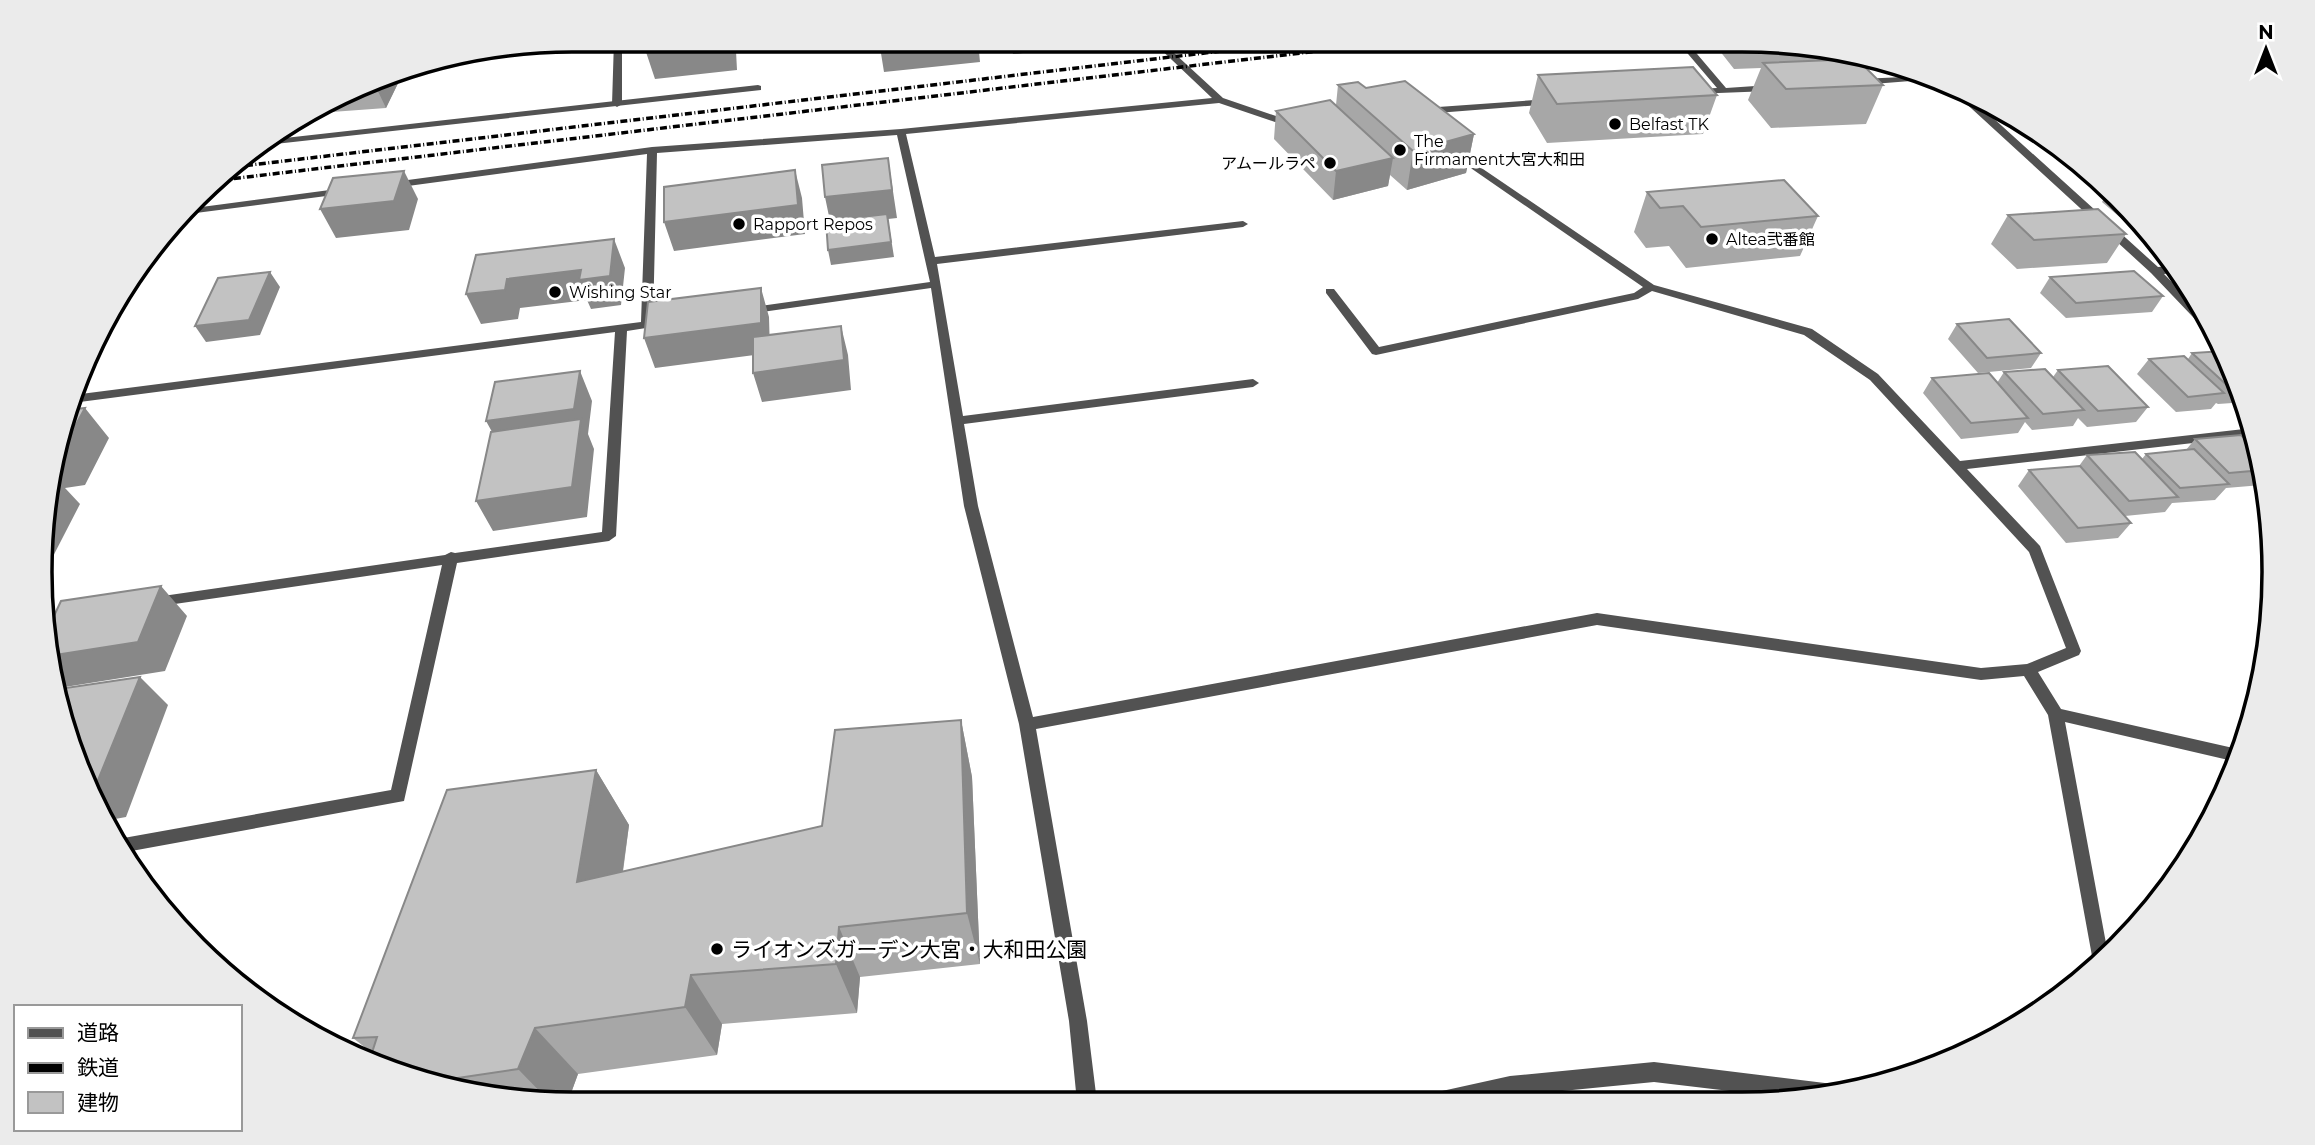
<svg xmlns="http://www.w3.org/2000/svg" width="2315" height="1145" font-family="Montserrat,'Noto Sans JP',sans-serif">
  <rect width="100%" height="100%" fill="#fff"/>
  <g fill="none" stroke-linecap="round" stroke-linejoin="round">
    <!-- service -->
    <path fill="#525252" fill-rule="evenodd" d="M614,40H622V104L617,107L612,104Z"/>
    <!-- minor -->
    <path fill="#525252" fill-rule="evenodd" d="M1152,41H1161L1223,98L1276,116L1295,115L1300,118L1295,121L1275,122L1219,103L906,134L935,257L1243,221L1248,224L1243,227L937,264L963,416L1253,379L1259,383L1253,387L964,424L978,506L1033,717L1597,613L1981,668L2027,664L2066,648L2029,552L1870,380L1804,335L1652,291L1638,299L1376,355L1372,354L1326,293V289H1334L1379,347L1634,293L1643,287L1449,153L1447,151L1452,148L1654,285L1812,329L1878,374L1960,461L2253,428L2254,436L1967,469L2040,546L2081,651L2079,655L2038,672L2061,709L2242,750L2237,762L2065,722L2108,954L2094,967L2048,715L2024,676L1981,680L1597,625L1036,729L1087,1021L1097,1102H1077L1069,1021L1019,724L964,506L931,288L747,314L741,311L747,308L930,282L897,135L657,153L653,321L661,319L667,323L665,325L627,331L616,536L609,541L457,563L404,801L126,852L118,839L391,790L442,565L154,607L149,606L147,602L149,598L445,555L451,552L455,553L602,532L615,332L72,403L73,395L641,322L647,154L393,188L388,185L393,182L652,147L901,129L1212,98Z
      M1677,41H1686L1726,88L1770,85L1775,88L1770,91L1693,94V90L1696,89L1717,88Z
      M1926,76L1936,79L1860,85L1855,82L1860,79Z
      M1947,84L1960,88L2158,267L2174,266L2179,272L2164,274L2210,321L2217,337H2212L2151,273L1948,87Z
      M758,85L761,86V90L257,146L267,140Z
      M1550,99L1555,102L1553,104L1424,114L1419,111L1424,108Z
      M345,188L350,191L349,193L188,214L194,208Z
      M72,609L77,611L79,615L77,619L45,624L46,614Z"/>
    <!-- tertiary -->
    <path fill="#525252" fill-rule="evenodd" d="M1654,1062L1833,1084L1840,1087L1842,1092L1806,1100L1654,1082L1510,1096L1485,1101H1432L1435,1094L1442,1091L1510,1076Z"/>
    <!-- rail -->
    <path stroke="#000" stroke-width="3.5" stroke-dasharray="7 2.5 1 2.5" stroke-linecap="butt" d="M233,167L1273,45
      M221,180L1403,41"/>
  </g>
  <!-- wall -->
  <path fill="#a7a7a7" d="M1009,41H1116V43L1013,54Z
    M1712,41H1777L1880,58L1892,63L1863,64L1883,85L1866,124L1771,128L1748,100L1761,68L1734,69Z
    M401,69L403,73L386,108L318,113Z
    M1538,75L1717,95L1703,134L1547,143L1529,113Z
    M1338,85L1366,88L1474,134L1466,173L1407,190L1390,175L1388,186L1333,200L1274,139L1276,111L1336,105Z
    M2109,190L2142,221L2144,224L2129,225L2102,202Z
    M1647,192L1818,216L1800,256L1686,268L1669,246L1646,248L1634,232Z
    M2008,215L2126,234L2107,263L2017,269L1991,244Z
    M2050,277L2163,296L2152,312L2066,318L2040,293Z
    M1957,324L2041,353L2031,368L1978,373L1948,339Z
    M2224,351L2247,402L2218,404L2216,403L2211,409L2176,412L2137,374L2149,359H2188L2192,353Z
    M2058,370L2148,407L2136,422L2087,427L2078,418L2073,426L2032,430L2025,422L2018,433L1961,439L1923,393L1932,378L1997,383L2004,372L2053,377Z
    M2254,433L2265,481L2262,485L2226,488L2215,500L2172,503L2165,512L2125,516L2131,523L2118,538L2066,543L2018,486L2029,470L2079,466L2087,455L2142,459L2146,454L2186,450L2195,439L2247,441Z
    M961,720L972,777L980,964L860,977L857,1013L722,1024L717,1055L578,1074L567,1104H538L435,1087L369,1062L372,1053L353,1038L596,770L629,825L623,872L822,826Z"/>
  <!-- shaded-wall -->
  <path fill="#888" d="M730,40H733L736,51L737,70L655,79L646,52Z
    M879,41H978L980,62L884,72Z
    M1012,41H1116V43L1013,54Z
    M401,69L403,73L386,108L374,83Z
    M1474,134L1466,173L1407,190L1413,151Z
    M888,158L897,218L888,219L894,257L831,265L828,250L831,226L825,197Z
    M1393,158L1388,186L1333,200L1336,171Z
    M795,170L802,198L805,234L674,251L664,222Z
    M404,171L418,199L409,230L336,238L320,209Z
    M614,239L625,268L621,305L591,309L587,300L520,308L518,319L481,324L466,294Z
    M270,272L280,287L260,335L206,342L195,326Z
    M761,288L769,317L770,353L655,368L644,338Z
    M841,326L848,355L851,390L762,402L753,373Z
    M580,371L592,401L588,434L594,449L587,517L493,531L476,501L502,450L486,421Z
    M85,408L109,438L85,485L65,488L80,504L47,568L51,468L54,456Z
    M161,586L187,616L165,671L65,687L56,678L49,656Z
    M140,677L168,705L126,817L104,821L95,808L90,791Z
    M961,720L972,777L980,964L967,913Z
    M596,770L629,825L614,934L577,882Z
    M839,927L860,977L857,1013L836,964Z
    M691,975L722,1024L717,1055L685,1007Z
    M535,1028L578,1074L567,1104H552L518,1069Z"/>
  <!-- building -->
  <path fill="#c2c2c2" stroke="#888" stroke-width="2" d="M647,40H730V43L646,52Z
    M1857,59L1883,85L1786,89L1763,63Z
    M1693,67L1717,95L1557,104L1538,75Z
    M1405,81L1474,134L1413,151L1338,85L1358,82L1366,88Z
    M1330,100L1393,158L1336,171L1276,111Z
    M888,158L892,190L825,197L822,165Z
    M795,170L798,205L664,222V187Z
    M404,171L394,201L320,209L333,178Z
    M1784,180L1818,216L1701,227L1683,206L1660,208L1647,192Z
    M2098,209L2126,234L2034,240L2008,215Z
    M887,214L891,242L828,250L826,221Z
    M614,239L610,276L579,280L581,270L507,279L505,290L466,294L476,255Z
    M2134,271L2163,296L2076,303L2050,277Z
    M270,272L249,320L195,326L218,278Z
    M761,288V323L644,338L648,302Z
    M2009,319L2041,353L1987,358L1957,324Z
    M841,326L844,360L753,373V337Z
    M2224,351L2241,388L2231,389L2192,353Z
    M2184,356L2224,393L2188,397L2149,359Z
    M2108,366L2148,407L2098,411L2058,370Z
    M2045,369L2084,410L2043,414L2004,372Z
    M580,371L574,409L486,421L495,382Z
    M1989,373L2028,418L1971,423L1932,378Z
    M85,408L59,456H54L68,410Z
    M581,419L572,487L476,501L491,432Z
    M2241,435L2258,452L2263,470L2229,473L2195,439Z
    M2194,449L2229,484L2180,488L2146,454Z
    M2135,452L2178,497L2129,501L2087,455Z
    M2080,466L2131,523L2078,528L2029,470Z
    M161,586L138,642L49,656L45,642V635L61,601Z
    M140,677L94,790L90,791L59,689Z
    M961,720L967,913L839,927L836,964L691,975L685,1007L535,1028L518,1069L424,1083L369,1062L377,1037L353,1038L447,790L596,770L577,882L822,826L835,730Z"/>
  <!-- markers -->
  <g fill="#000" stroke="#fff" stroke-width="2.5">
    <circle cx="1615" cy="124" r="7"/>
    <circle cx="1400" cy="150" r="7"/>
    <circle cx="1330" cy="163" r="7"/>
    <circle cx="739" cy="224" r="7"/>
    <circle cx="1712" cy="239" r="7"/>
    <circle cx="555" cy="292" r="7"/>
    <circle cx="717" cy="949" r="7"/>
  </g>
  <g text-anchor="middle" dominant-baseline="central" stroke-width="7" stroke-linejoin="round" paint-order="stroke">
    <!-- far-poi labels -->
    <g font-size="16" fill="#000" stroke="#fff" text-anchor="start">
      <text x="1629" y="124">Belfast TK</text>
      <text x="1414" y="141">The<tspan x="1414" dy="18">Firmament大宮大和田</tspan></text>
      <text x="1316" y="163" text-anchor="end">アムールラペ</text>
      <text x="753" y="224">Rapport Repos</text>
      <text x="1726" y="239">Altea弐番館</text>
      <text x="569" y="292">Wishing Star</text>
    </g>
    <!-- near-poi labels -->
    <g font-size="21" fill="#000" stroke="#fff" text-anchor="start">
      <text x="731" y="949">ライオンズガーデン大宮・大和田公園</text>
    </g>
  </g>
  <!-- crop -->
  <path d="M0 0H2315V1145H0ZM572 52H1742A520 520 0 0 1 2262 572V572A520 520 0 0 1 1742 1092H572A520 520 0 0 1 52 572V572A520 520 0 0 1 572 52Z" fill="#ebebeb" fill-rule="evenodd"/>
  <path fill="none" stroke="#000" stroke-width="3.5" d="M572 52H1742A520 520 0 0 1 2262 572V572A520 520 0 0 1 1742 1092H572A520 520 0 0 1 52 572V572A520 520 0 0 1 572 52Z"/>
  <!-- legend -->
  <rect x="14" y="1005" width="228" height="126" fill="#ffffff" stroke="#999999" stroke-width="2"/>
  <rect x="28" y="1028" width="35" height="10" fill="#525252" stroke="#999999" stroke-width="2"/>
  <text x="77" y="1040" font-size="21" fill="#000000">道路</text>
  <rect x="28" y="1063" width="35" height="10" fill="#000000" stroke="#999999" stroke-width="2"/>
  <text x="77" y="1075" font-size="21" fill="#000000">鉄道</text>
  <rect x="28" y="1092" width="35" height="21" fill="#c2c2c2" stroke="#999999" stroke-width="2"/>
  <text x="77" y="1110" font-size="21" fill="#000000">建物</text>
  <!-- north arrow -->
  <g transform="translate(2266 49)" stroke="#ffffff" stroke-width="5" paint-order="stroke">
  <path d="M0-5L12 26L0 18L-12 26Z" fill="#000000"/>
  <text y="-10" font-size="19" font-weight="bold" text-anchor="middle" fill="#000000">N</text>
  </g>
</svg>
